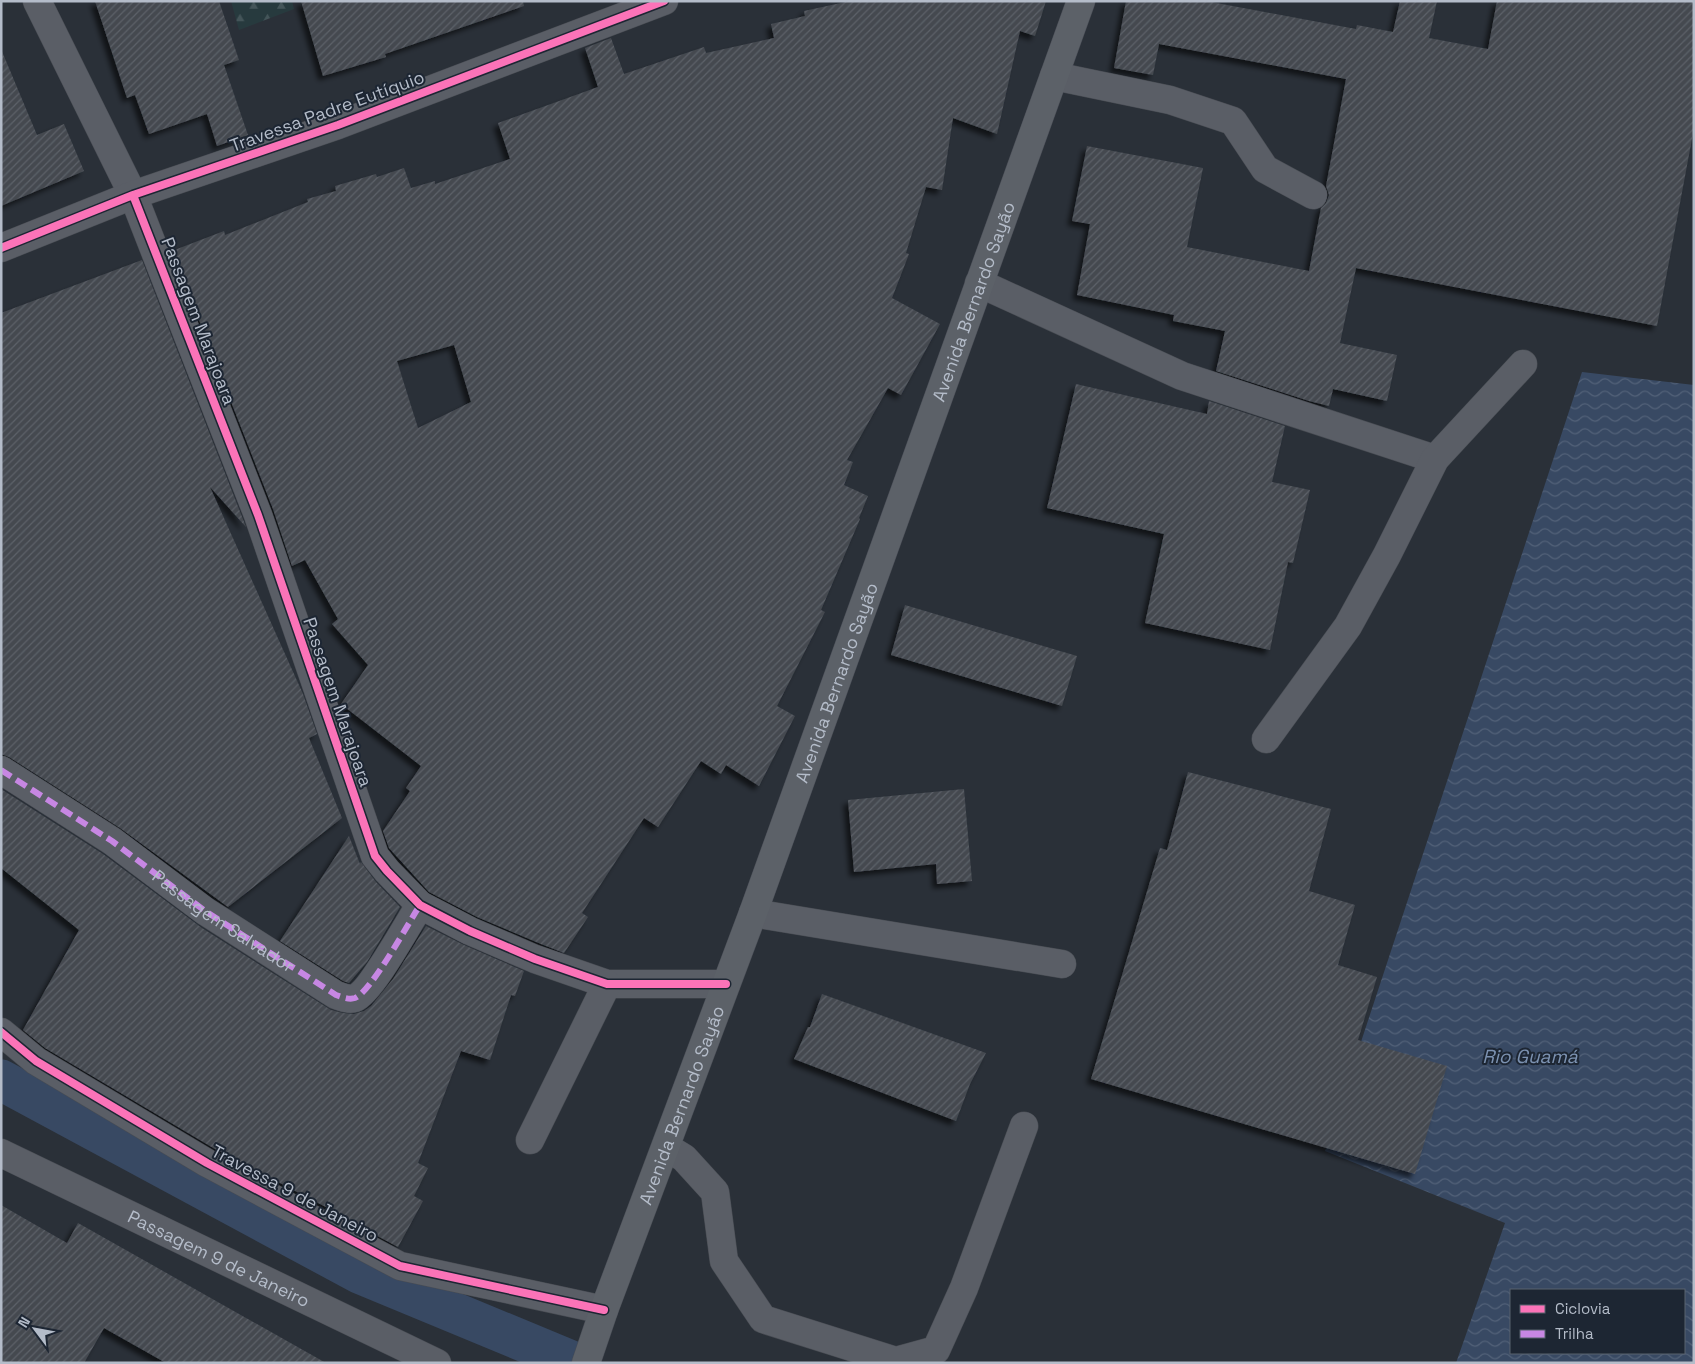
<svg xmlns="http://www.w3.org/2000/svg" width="1695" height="1364" font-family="'Space Grotesk',sans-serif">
  <defs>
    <pattern id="forest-firs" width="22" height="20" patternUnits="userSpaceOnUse" patternTransform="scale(1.25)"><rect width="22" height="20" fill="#273a3e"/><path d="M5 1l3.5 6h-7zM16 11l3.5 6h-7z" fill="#445559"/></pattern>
    <pattern id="water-waves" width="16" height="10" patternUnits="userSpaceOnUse" patternTransform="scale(1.25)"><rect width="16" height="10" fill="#384963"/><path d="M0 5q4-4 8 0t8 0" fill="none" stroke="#526178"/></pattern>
    <pattern id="building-hatch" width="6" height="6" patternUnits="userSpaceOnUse" patternTransform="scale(1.25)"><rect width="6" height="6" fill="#444950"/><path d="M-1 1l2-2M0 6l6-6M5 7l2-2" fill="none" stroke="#5d6168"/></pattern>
    <filter id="shadow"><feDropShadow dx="-4.5" dy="4.5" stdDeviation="2.5" flood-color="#0009"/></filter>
  </defs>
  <rect width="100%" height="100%" fill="#2a3038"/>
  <!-- forest -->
  <path fill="url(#forest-firs)" d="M231,1H292L294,9L239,30Z"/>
  <!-- water -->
  <path fill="url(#water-waves)" fill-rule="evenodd" d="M1582,372L1694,385V1363H1456L1505,1223L1325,1151ZM1511,1290H1684V1353H1511Z"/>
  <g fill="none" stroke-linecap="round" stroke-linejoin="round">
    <!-- canal -->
    <path stroke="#384963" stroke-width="41" d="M1,1080L359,1273L576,1363"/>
  </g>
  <!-- building -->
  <path fill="url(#building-hatch)" fill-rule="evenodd" filter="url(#shadow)" d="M95,1H219L239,60L224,65L248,135L217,146L207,114L149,134L135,95L127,98Z
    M301,1H523L524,6L385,54L386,57L323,76Z
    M850,1H1046L1035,36L1020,31L997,134L953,118L942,190L926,187L906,253L909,254L892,298L940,324L901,395L888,388L847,460L853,462L844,485L868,496L859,518L860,519L821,610L825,612L777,706L795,716L759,786L726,765L721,774L701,761L658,827L644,818L582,913L588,917L564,953L541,944L477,917L429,892L389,848L383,831L410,791L406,788L421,766L341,704L368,665L332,624L338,619L305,560L292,566L273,509L172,251L224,231L225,235L308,202L307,199L336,191L335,186L376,174L377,177L404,168L411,188L435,181V184L510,159L498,123L598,87L585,48L611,38L624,74L704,47L706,53L774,38L771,24L805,16L804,11ZM454,345L471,402L418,428L397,361Z
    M1126,1H1206L1356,29L1357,25L1393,32L1400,1H1437L1429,38L1488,49L1497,1H1694V128L1657,326L1356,268L1340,343L1397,355L1387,401L1333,389L1329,406L1309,401L1216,371L1225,331L1173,321L1174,315L1077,295L1090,224L1072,221L1087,146L1203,168L1187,247L1309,271L1321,208L1326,203L1329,195L1326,186L1346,79L1159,44L1153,75L1114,68Z
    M1,49L37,135L64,124L84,171L1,206Z
    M142,260L246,527L210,487L303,694L317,734L309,738L342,818L228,907L120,828L9,757L1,754V313Z
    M1076,384L1207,414L1209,401L1285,426L1272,482L1310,490L1293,563L1288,562L1270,650L1145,623L1164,534L1047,508Z
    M905,605L1077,656L1062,706L891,655Z
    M1188,772L1331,809L1309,891L1355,905L1338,965L1377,977L1358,1040L1447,1066L1415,1174L1091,1079L1160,848L1167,850Z
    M1,789L103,854L202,928L331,1010L343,1013L354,1014L364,1011L371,1006L393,979L426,926L464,945L524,971L515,996L511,995L490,1060L461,1051L418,1163L428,1168L414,1196L423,1201L398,1247L340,1216L341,1215L215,1149L45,1048L23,1030L79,930L1,868Z
    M964,789L972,881L937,884L936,864L854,872L848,800Z
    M349,836L360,864L361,862L376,882L400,907L367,962L349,983L343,981L280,941Z
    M822,994L986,1053L970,1084L956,1121L794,1059L808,1027H810Z
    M1,1205L67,1243L78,1223L326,1363H166L104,1328L84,1363H1Z"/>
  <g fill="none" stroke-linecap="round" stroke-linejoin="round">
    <!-- minor casing -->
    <g stroke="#484c53" stroke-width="29">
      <g id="minor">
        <path d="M37,1L133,195L258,515L375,856L387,871L420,905L470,931L535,959L607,984H726"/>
        <path d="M1054,76L1170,100L1233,121L1265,169L1313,195"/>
        <path d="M1,248L133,195L338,125L664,1"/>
        <path d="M979,283L1182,376L1435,459"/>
        <path d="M1266,739L1348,626L1387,555L1435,459L1523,364"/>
        <path d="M1,770L112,841L205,911L336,995C342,997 349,1000 355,998C371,992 409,922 420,905"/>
        <path d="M753,913L1062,964"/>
        <path d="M1,1032L36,1061L207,1163L400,1266L604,1310"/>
        <path d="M530,1140L607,984"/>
        <path d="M666,1147L684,1158L715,1192L724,1261L763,1319L896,1361L936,1350L964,1288L1024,1126"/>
        <path id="s1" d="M1,1153L437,1363"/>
      </g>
    </g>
    <!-- major casing -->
    <g stroke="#484c55" stroke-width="29">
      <g id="major">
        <path id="s2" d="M586,1363L604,1310L753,913L1081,1"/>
      </g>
    </g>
    <!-- minor -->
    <use href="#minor" stroke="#5a5e66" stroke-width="28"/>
    <!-- major -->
    <use href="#major" stroke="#5c6168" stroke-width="28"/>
    <!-- quiet -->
    <path stroke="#c787e3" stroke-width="6" stroke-dasharray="12 6" stroke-linecap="butt" id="s3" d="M1,770L112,841L205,911L336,995C342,997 349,1000 355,998C371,992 409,922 420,905"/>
    <!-- cycleway casing -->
    <g stroke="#1d2633" stroke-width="11">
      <path id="cycleway" d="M133,195L258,515L375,856L387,871L420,905L470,931L535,959L607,984H726
        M1,248L133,195L338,125L664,1
        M1,1032L36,1061L207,1163L400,1266L604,1310"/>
    </g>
    <!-- cycleway -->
    <use href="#cycleway" stroke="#fb73b8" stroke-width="8"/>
  </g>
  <g text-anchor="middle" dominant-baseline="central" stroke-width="4" stroke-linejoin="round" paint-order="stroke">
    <!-- street labels -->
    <g font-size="18" fill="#b4bcc9" stroke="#1d2633">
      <text transform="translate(327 111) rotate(-20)">Travessa Padre Eutíquio</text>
      <text stroke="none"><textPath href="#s2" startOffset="1130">Avenida Bernardo Sayão</textPath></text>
      <text transform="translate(199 321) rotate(69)">Passagem Marajoara</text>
      <text stroke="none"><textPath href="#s2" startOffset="725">Avenida Bernardo Sayão</textPath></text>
      <text transform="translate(338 702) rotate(71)">Passagem Marajoara</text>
      <text stroke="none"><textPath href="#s3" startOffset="269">Passagem Salvador</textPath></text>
      <text stroke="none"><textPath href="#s2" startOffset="275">Avenida Bernardo Sayão</textPath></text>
      <text transform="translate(295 1193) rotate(28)">Travessa 9 de Janeiro</text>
      <text stroke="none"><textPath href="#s1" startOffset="242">Passagem 9 de Janeiro</textPath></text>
    </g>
    <!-- water labels -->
    <g font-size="19" font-style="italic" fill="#7c92b1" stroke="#1d2633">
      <text x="1530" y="1056">Rio Guamá</text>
    </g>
  </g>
  <!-- border -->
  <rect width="1695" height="1364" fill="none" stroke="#b4bcc9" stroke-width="5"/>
  <!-- legend -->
  <rect x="1510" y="1289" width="175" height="65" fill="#1d2633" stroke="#59626f"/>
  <rect x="1520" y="1305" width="25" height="8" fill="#fb73b8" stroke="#59626f"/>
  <text x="1555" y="1314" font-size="15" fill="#b4bcc9">Ciclovia</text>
  <rect x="1520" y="1330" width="25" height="8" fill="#c787e3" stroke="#59626f"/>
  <text x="1555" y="1339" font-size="15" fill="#b4bcc9">Trilha</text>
  <!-- north arrow -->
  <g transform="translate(35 1329) rotate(302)" stroke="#1d2633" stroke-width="4" paint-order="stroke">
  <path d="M0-4L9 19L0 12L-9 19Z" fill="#b4bcc9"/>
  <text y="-8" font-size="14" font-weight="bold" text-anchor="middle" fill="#b4bcc9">N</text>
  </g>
</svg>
